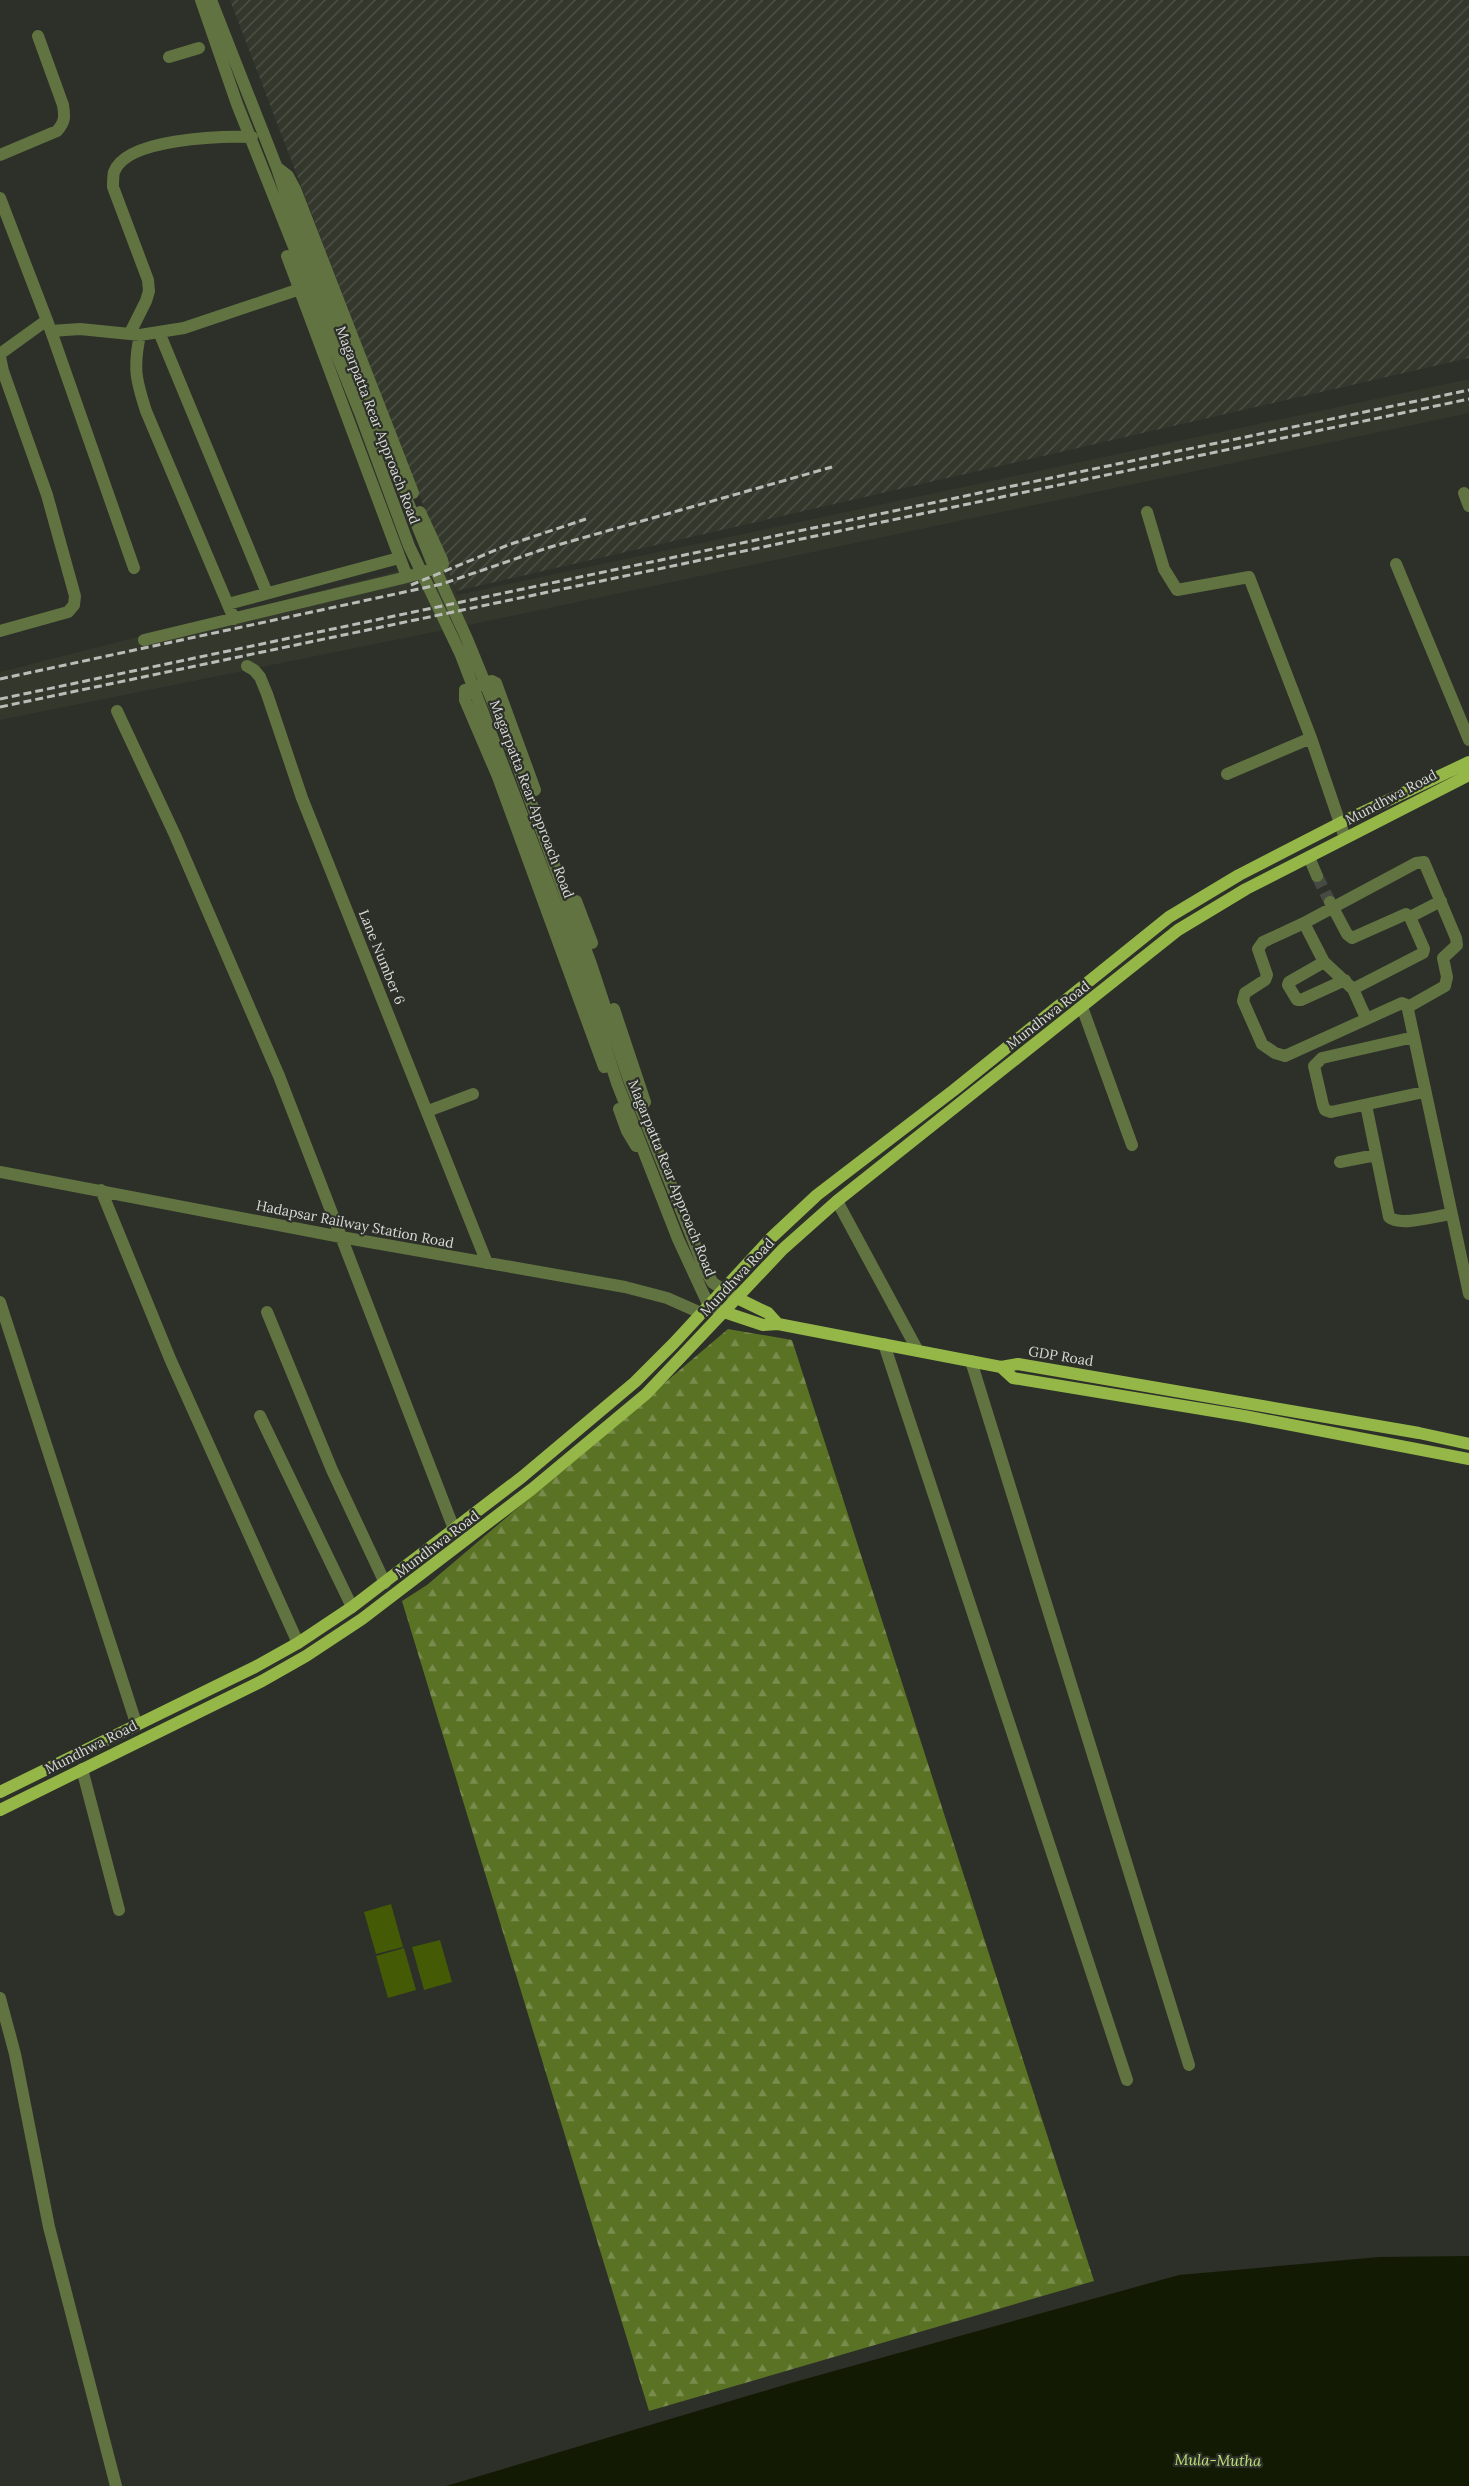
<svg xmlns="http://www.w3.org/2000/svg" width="1469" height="2486" font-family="Lora,serif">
  <defs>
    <pattern id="industrial-furrows" width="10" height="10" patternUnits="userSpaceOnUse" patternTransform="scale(1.25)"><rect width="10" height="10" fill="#34382c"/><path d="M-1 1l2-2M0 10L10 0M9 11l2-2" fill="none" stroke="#51544a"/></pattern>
    <pattern id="forest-firs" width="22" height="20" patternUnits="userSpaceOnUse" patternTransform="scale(1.25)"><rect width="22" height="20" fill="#5a7223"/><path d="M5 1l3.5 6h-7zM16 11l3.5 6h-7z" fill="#798c4d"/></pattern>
  </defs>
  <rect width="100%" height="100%" fill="#2d2f29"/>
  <!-- built -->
  <path fill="#34382c" d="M1469,379V413L464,626L0,720V672L422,565L446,568L457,595Z"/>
  <!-- industrial -->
  <path fill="url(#industrial-furrows)" d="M230,0H1469V358L456,591Z"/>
  <!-- forest -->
  <path fill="url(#forest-firs)" d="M728,1329L792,1340L1094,2281L649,2411L402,1601L427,1585Z"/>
  <!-- pitch -->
  <path fill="#445a04" d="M391,1904L403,1947L376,1954L364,1912Z
    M440,1940L452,1982L424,1990L412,1947Z
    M404,1948L416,1990L388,1998L376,1956Z"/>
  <!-- water -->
  <path fill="#131a03" d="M1469,2256V2486H446L791,2383L1179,2275L1379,2257Z"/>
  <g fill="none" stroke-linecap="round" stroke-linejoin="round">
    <!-- minor-tunnel -->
    <path stroke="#474943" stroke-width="12" stroke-dasharray="12 6" stroke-linecap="butt" d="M1317,876L1330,902"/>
    <!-- minor -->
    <path stroke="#617341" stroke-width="12" d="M201,0L237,104L360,413L409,546L461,655L581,970L617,1083L678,1239L709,1306L724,1312
      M211,0L277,168L296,225L432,562L467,639L505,732L591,964L628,1077L705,1270L713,1283L737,1298
      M169,57L199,48
      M0,155L57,131C65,122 65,117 63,105L38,36
      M279,169L288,176L295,189L413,493
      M0,198L51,331L134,568
      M287,256L407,577
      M51,331L80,329L140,335L184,328L300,289
      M159,332L267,593
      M130,333L146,301L149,291L148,280L113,187C113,183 113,176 114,172C126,138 222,136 252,137
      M140,335C133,368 136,380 146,411L234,619
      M0,354L47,320
      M0,357L3,371L47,495L75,596L74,605L68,612L0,631
      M1464,493L1469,506
      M1147,512L1164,569L1177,590L1249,577L1311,738L1345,838
      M1396,564L1469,740
      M228,604L399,558
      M144,640L407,577L440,567L443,564L442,560L420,512
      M247,666L254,670L260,677L267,694L302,798L487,1263
      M117,711L175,835L279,1076L454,1529
      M1227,774L1311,738
      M535,790L496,683L492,681L465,690V700L498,777L604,1067
      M1309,857L1317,876
      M576,901L592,943
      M1330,902L1347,934L1352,938L1406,914L1410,917L1424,949L1423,953L1353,989
      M1410,917L1441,901
      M1304,923L1324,962L1353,989L1366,1018
      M1324,962L1289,982L1288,985L1297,1000H1301L1345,980
      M1082,1007L1132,1145
      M1408,1007L1445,986L1447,977L1443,958L1457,945L1456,938L1424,862L1416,863L1304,923L1263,942L1258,949L1267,975L1265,980L1245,993L1243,1001L1262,1044L1275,1053L1285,1056L1402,1003L1407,1005L1469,1294
      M614,1009L645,1102
      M1414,1037L1322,1058L1314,1066L1323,1105L1325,1110L1331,1112L1424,1092
      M1366,1105L1389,1217C1400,1227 1436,1216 1451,1214
      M619,1109L627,1131L636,1146
      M428,1111L473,1094
      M1340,1162L1376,1155
      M0,1172L341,1237L625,1287L667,1298L701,1313
      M101,1190L171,1361L298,1643
      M837,1201L918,1351
      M0,1302L136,1723
      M267,1312L332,1470L385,1583
      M884,1344L1127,2080
      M971,1361L1189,2065
      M260,1416L352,1607
      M82,1769L119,1910
      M0,1998L15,2054L49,2227L116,2486"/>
    <!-- major -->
    <path stroke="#94b748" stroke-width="12" d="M737,1298L768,1313L778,1324
      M724,1312L763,1325L778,1324L1001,1367L1018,1364L1419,1433L1469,1444
      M1001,1367L1013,1378L1244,1416L1469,1459
      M0,1792L255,1667L298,1643L352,1607L522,1477L635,1382L674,1343L771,1238L817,1195L954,1090L1169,917L1239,875L1340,823L1469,762
      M0,1810L262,1681L306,1656L362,1619L532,1489L646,1394L783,1249L837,1201L1178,930L1246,889L1469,775"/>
    <!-- rail -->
    <path stroke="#babcb8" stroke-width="3" stroke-dasharray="8 4" stroke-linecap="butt" d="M411,585L508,545L586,519
      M0,679L442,584L547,548L832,467
      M0,699L1469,390
      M0,707L1469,399"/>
  </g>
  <g text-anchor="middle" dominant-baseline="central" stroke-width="4.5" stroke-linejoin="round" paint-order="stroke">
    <!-- street labels -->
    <g font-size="14" fill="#dadcd8" stroke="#2d2f29">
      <text transform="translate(378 425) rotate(69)">Magarpatta Rear Approach Road</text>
      <text transform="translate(1391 797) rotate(-28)">Mundhwa Road</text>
      <text transform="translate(532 799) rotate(69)">Magarpatta Rear Approach Road</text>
      <text transform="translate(382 957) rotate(68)">Lane Number 6</text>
      <text transform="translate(1048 1015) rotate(-38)">Mundhwa Road</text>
      <text transform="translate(672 1178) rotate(68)">Magarpatta Rear Approach Road</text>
      <text transform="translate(355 1224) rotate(11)">Hadapsar Railway Station Road</text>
      <text transform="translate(737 1277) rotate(-47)">Mundhwa Road</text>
      <text transform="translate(1061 1356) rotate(9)">GDP Road</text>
      <text transform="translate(437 1544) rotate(-37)">Mundhwa Road</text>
      <text transform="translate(91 1747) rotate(-27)">Mundhwa Road</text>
    </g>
    <!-- water labels -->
    <g font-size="15" font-style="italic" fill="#bee278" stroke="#2d2f29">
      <text transform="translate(1218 2460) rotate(1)">Mula-Mutha</text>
    </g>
  </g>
</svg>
